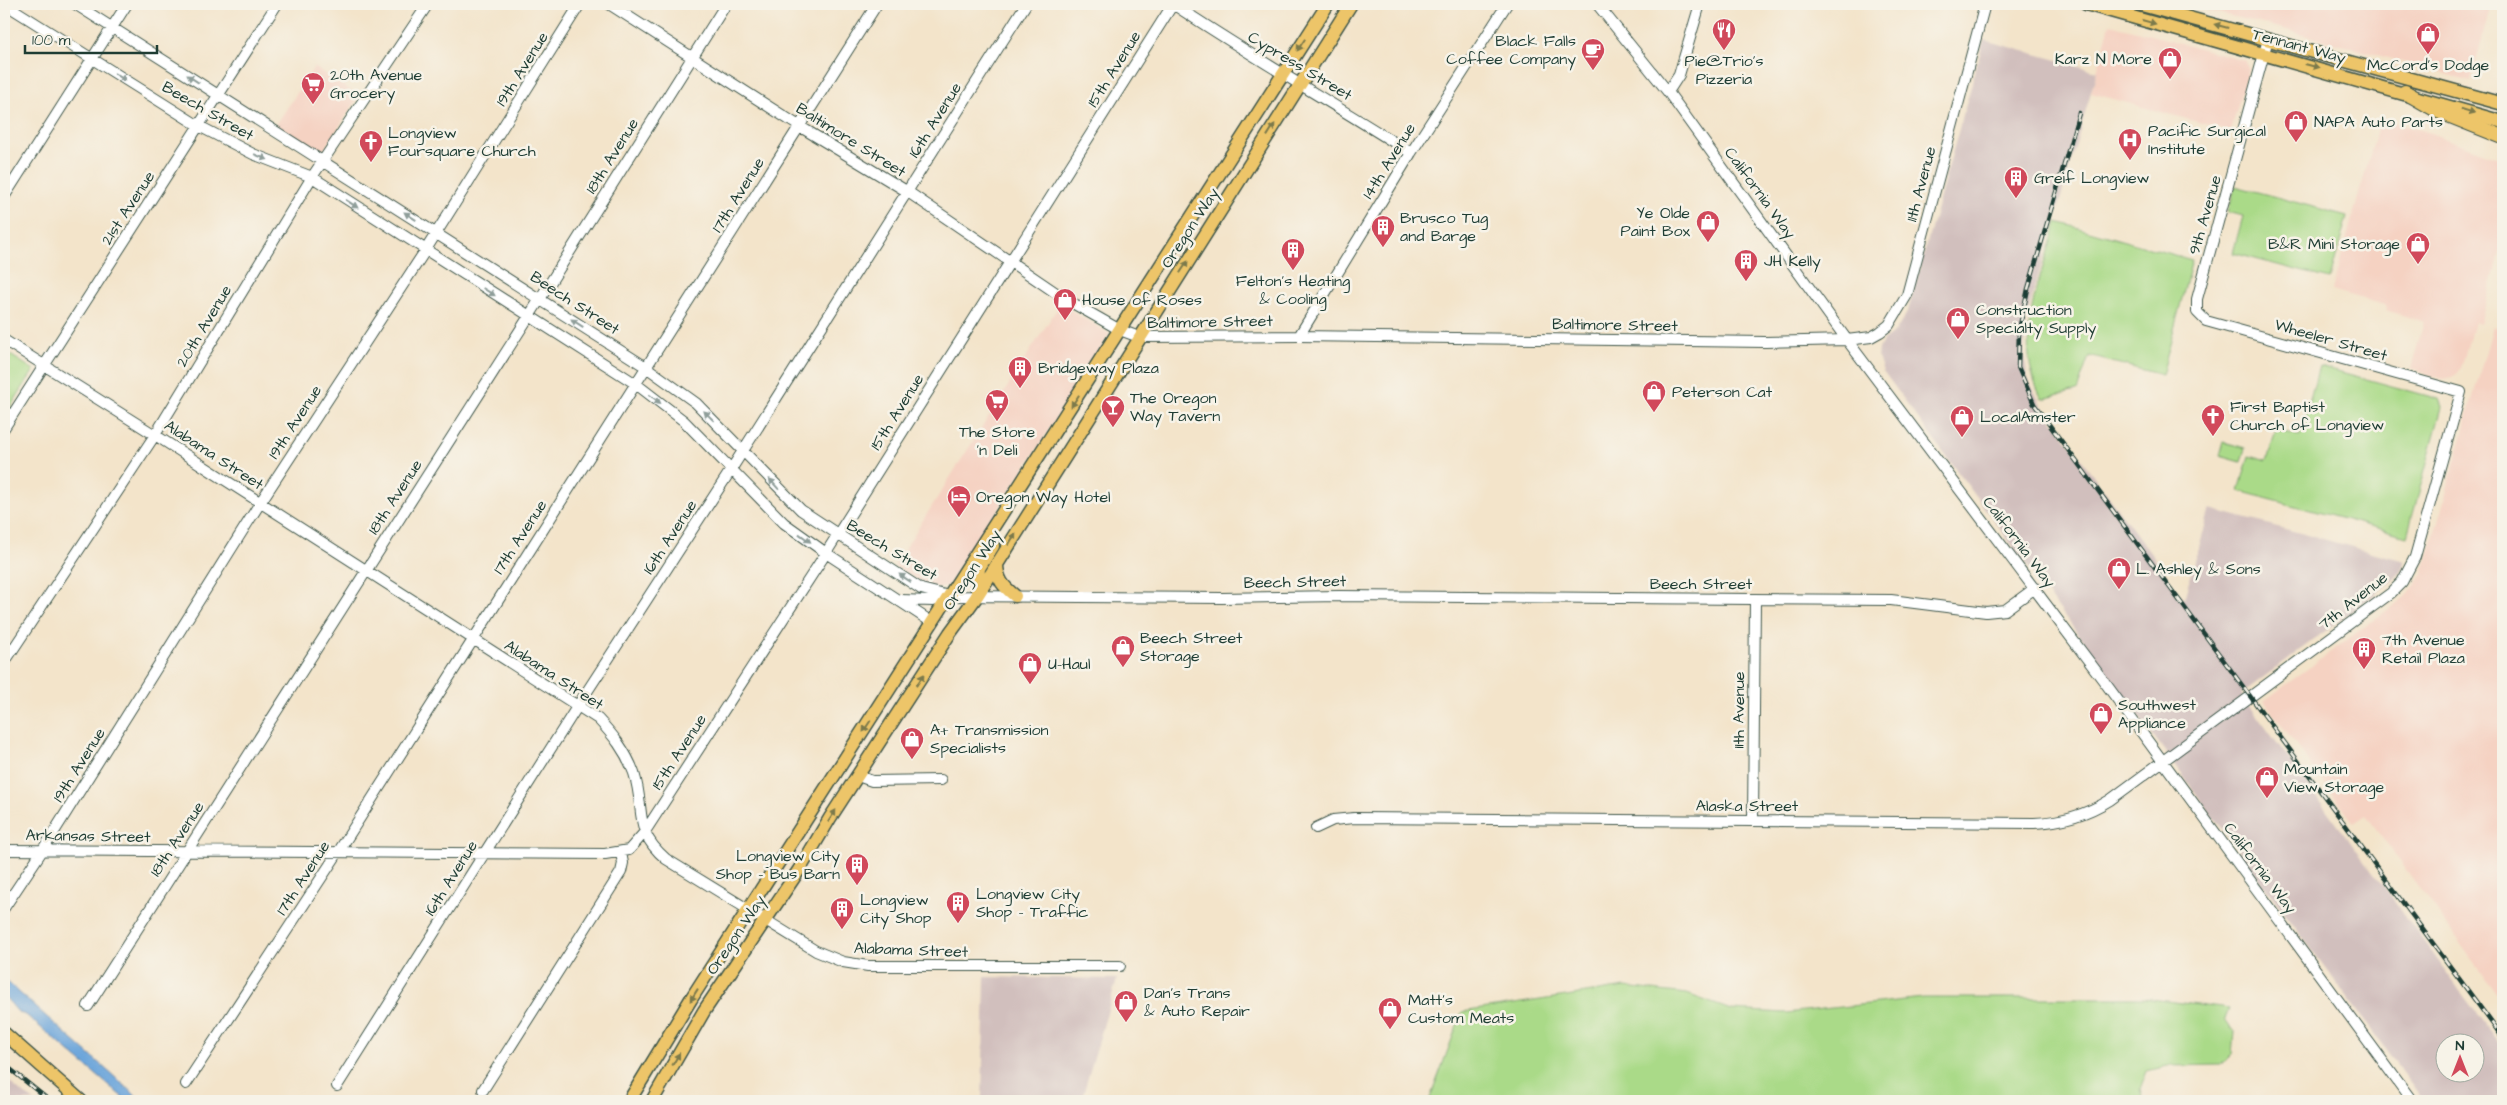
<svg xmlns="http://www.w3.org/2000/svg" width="2507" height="1105" font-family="'Architects Daughter',sans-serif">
  <rect width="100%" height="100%" fill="#f7f3e8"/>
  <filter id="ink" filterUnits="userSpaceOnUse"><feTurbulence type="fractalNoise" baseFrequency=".02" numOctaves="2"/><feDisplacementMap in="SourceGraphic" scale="10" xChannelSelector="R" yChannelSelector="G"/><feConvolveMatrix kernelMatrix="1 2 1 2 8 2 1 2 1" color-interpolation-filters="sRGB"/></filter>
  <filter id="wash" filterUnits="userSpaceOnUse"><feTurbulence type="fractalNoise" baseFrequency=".0096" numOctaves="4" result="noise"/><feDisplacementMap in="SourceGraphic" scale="20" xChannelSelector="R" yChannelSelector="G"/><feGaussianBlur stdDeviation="1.12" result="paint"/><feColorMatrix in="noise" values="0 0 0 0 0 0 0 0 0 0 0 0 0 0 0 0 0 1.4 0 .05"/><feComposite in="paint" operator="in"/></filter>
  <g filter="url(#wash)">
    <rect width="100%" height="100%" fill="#f3e4ca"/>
    <!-- built -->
    <path fill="#f5d2c2" d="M2181,4H2491L2471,81L2284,29Z
      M2110,24L2244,60L2248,68L2231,131L2091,93Z
      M314,67L359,96L321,154L276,125Z
      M2380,119L2425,131L2503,160V241L2480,324L2474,322L2462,365L2458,373L2452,377L2443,379L2411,369L2424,322L2386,310L2387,306L2332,290Z
      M1060,304L1110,334L949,587H929L894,566Z
      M2493,326L2503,329V1002L2366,815L2354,823L2264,701L2409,594L2423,574Z"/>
    <!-- industrial -->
    <path fill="#d1bfbd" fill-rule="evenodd" d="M1984,40L2097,71L2026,319L2024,352L2027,376L2040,403L2184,599L2210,509L2405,561L2399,574L2391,582L2241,694L2503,1049V1101H2424L1883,371L1878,358L1879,349L1883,341L1896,331L1908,311ZM2444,1042H2474V1072H2444Z
      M985,977L1117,979L1081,1101H982Z
      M4,1077L22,1093L35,1101H4Z"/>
    <!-- green -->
    <path fill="#aada88" stroke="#648c5e" d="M2235,186L2347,216L2330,279L2233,253L2243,216L2228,212Z
      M2057,222L2192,260L2162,375L2089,356L2077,391L2042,399C2011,340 2040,281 2057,222Z
      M4,351L34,370L4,417Z
      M2319,366L2439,399L2442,407L2407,536L2239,491L2249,456L2267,461L2276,430L2300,436Z
      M2224,442L2245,448L2241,462L2220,456Z
      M1625,987L1687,994L1731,1010L1786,1013L1923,998H2143L2229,1009L2225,1019L2234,1032L2232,1054L2221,1065L2167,1066L2147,1071L2140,1090L2143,1101H1429L1462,1012Z"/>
    <!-- water -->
    <path fill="#6ba4da" stroke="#457087" d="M4,979L142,1101H127L26,1015L19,1013L4,996Z"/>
  </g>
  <g filter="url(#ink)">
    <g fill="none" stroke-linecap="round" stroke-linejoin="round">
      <!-- minor casing -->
      <g stroke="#3f564a" stroke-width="12">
        <path id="minor" d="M5,4L199,126L253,154L312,177L636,384L684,421L784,523L826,553L933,623
          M75,4L646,367L696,403L801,510L921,589L949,596L1222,598L1339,596L1891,600L1986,612L2005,610L2035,588
          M609,4L799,126L908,192L1062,297L1120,330L1139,337L1299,336L1765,342L1847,340L1871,337L1880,332L1889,325L1907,295L1985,4
          M1173,4C1251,56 1332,103 1411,153
          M1597,4L1668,92L1847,340L2106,684L2412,1101
          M1668,92L1679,75L1700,4
          M4,197L127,4
          M1299,336L1411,153L1507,4
          M4,340L155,435L598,719C613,735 626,751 634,773C646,811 632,830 666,859L816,951L843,962L868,966H1120
          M4,428L277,4
          M900,600L933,601L945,597
          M4,663L155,435L312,177L428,4
          M858,776L872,781L941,780
          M1753,821L1755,599
          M1316,828L1333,820L1354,818L2034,823C2062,822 2086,815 2110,800L2391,593L2402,582L2415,557L2461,392L2206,321L2197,312V299L2268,39
          M4,850L605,854L629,850L644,833L826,553L1173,4
          M4,908L42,851L260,503L425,251L580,4
          M88,1006L540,299L726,4
          M186,1084L337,854L877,4
          M337,1086L577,707L727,476L1026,4
          M483,1090L621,872L623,863L621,853"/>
      </g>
      <!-- major casing -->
      <g stroke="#3f564a" stroke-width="15">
        <path id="major" d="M2086,4L2503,122
          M2138,4L2503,104
          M997,563C997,580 1003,586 1015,596
          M977,593L979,568L993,546L990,532
          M4,1033L81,1101
          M629,1101L691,999L1328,4
          M652,1101L704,1011L801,867L830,818L950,633L977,596L1351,4"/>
      </g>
      <!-- highway casing -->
      <g stroke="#3f564a" stroke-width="16">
        <path id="highway" d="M2405,92L2438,111L2503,137"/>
      </g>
      <!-- minor -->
      <use href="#minor" stroke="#fff" stroke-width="10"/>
      <!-- major -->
      <use href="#major" stroke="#edc569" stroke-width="12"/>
      <!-- highway -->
      <use href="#highway" stroke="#edc569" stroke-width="14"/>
      <!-- rail casing -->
      <g stroke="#1f3d34" stroke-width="4.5">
        <path id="rail" d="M2079,113L2028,289L2019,330L2018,367L2034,404L2503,1038
          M4,1064L50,1101"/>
      </g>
      <!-- rail -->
      <use href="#rail" stroke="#f7f3e8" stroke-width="2.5" stroke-dasharray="8" stroke-linecap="butt"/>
    </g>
    <!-- one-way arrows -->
    <defs><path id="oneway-solid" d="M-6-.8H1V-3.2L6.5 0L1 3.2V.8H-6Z" transform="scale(1.25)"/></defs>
    <g fill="#7c7a4c">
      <use href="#oneway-solid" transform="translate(2149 22) rotate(16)"/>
      <use href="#oneway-solid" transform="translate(2221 26) rotate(-165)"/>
      <use href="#oneway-solid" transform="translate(1301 45) rotate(123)"/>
      <use href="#oneway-solid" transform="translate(2312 66) rotate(15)"/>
      <use href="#oneway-solid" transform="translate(2468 111) rotate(18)"/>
      <use href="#oneway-solid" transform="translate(1271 130) rotate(-58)"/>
      <use href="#oneway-solid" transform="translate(1184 267) rotate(-57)"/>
      <use href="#oneway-solid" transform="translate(1075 401) rotate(123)"/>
      <use href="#oneway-solid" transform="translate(1012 539) rotate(-58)"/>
      <use href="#oneway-solid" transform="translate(920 680) rotate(-57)"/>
      <use href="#oneway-solid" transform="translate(867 726) rotate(123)"/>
      <use href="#oneway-solid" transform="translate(832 816) rotate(-58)"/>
      <use href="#oneway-solid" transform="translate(694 995) rotate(122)"/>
      <use href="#oneway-solid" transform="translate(676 1059) rotate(-60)"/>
    </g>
    <g fill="#8f9e9a">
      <use href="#oneway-solid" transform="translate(120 77) rotate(32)"/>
      <use href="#oneway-solid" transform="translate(193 79) rotate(-147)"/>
      <use href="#oneway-solid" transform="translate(261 157) rotate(22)"/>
      <use href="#oneway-solid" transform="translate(352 204) rotate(33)"/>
      <use href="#oneway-solid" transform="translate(410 216) rotate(-147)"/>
      <use href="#oneway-solid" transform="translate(489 292) rotate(32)"/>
      <use href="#oneway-solid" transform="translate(577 323) rotate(-147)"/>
      <use href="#oneway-solid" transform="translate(655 399) rotate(37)"/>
      <use href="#oneway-solid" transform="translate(709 416) rotate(-136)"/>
      <use href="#oneway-solid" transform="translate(774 484) rotate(-132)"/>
      <use href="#oneway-solid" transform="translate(805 538) rotate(36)"/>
      <use href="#oneway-solid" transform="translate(905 578) rotate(-146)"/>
    </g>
  </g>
  <!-- icons -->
  <defs>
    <g id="restaurant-pin" transform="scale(1.25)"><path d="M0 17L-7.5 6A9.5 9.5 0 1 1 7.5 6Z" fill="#d1495b" stroke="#f7f3e8"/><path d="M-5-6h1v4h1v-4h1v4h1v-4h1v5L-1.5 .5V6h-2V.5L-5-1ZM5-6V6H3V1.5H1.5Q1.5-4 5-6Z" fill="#fff"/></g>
    <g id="shop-pin" transform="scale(1.25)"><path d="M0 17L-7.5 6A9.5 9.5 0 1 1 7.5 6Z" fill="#d1495b" stroke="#f7f3e8"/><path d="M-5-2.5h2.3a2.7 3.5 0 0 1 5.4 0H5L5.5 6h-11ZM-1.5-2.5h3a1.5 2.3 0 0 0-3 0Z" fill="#fff"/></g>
    <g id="cafe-pin" transform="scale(1.25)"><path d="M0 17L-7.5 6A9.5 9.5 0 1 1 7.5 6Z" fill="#d1495b" stroke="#f7f3e8"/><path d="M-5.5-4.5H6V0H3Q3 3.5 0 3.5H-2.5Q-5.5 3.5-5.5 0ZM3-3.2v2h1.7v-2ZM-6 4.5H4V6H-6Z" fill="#fff"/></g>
    <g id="supermarket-pin" transform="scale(1.25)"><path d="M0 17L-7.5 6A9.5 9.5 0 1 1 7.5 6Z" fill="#d1495b" stroke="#f7f3e8"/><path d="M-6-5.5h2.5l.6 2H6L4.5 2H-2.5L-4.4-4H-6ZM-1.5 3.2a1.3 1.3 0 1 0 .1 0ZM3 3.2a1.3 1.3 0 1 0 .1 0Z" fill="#fff"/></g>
    <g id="hospital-pin" transform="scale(1.25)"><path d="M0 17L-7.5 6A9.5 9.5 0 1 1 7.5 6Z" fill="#d1495b" stroke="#f7f3e8"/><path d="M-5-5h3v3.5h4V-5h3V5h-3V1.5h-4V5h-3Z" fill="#fff"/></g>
    <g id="church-pin" transform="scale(1.25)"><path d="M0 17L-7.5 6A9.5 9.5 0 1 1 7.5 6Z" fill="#d1495b" stroke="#f7f3e8"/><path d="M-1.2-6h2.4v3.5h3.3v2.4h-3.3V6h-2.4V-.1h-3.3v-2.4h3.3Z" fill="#fff"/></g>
    <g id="building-pin" transform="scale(1.25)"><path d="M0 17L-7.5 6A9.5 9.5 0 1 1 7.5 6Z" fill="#d1495b" stroke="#f7f3e8"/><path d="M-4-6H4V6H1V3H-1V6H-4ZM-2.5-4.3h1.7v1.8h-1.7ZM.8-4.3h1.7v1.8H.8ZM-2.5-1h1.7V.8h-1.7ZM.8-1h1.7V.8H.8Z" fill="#fff"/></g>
    <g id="bar-pin" transform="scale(1.25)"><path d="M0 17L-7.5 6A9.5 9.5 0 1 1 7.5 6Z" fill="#d1495b" stroke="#f7f3e8"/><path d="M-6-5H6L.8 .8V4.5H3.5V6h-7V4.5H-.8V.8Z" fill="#fff"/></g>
    <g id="hotel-pin" transform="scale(1.25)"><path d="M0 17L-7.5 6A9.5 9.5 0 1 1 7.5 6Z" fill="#d1495b" stroke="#f7f3e8"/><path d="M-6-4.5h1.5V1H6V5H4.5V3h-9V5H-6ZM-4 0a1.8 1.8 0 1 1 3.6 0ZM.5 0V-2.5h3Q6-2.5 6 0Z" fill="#fff"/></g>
  </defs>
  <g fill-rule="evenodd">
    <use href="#restaurant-pin" x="1724" y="30"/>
    <use href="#shop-pin" x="2428" y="34"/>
    <use href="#cafe-pin" x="1593" y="50"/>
    <use href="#shop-pin" x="2170" y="59"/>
    <use href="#supermarket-pin" x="313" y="84"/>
    <use href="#shop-pin" x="2296" y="122"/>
    <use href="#hospital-pin" x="2130" y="140"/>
    <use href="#church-pin" x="371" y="142"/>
    <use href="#building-pin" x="2016" y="178"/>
    <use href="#shop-pin" x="1708" y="222"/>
    <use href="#building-pin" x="1383" y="227"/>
    <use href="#shop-pin" x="2418" y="244"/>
    <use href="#building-pin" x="1293" y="250"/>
    <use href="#building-pin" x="1746" y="261"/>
    <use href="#shop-pin" x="1065" y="300"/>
    <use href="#shop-pin" x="1958" y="319"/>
    <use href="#building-pin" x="1020" y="368"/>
    <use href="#shop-pin" x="1654" y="392"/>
    <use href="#supermarket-pin" x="997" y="401"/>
    <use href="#bar-pin" x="1113" y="407"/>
    <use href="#church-pin" x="2213" y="416"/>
    <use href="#shop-pin" x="1962" y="417"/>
    <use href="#hotel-pin" x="959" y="497"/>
    <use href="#shop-pin" x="2119" y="569"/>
    <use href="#shop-pin" x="1123" y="647"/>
    <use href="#building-pin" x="2364" y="649"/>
    <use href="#shop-pin" x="1030" y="664"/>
    <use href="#shop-pin" x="2101" y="714"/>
    <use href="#shop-pin" x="912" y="739"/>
    <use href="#shop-pin" x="2267" y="778"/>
    <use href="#building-pin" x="857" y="865"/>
    <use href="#building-pin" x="958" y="903"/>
    <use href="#building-pin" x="842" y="909"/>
    <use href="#shop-pin" x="1126" y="1002"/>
    <use href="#shop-pin" x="1390" y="1009"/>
  </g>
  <g text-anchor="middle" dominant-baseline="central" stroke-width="5" stroke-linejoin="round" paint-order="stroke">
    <!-- poi labels -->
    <g font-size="16" fill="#1f3d34" stroke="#f7f3e8" text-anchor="start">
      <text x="1576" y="41" text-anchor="end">Black Falls<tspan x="1576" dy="18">Coffee Company</tspan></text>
      <text x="2152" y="59" text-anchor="end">Karz N More</text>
      <text x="1724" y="61" text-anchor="middle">Pie@Trio's<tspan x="1724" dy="18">Pizzeria</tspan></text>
      <text x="2428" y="65" text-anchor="middle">McCord's Dodge</text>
      <text x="330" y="75">20th Avenue<tspan x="330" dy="18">Grocery</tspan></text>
      <text x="2314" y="122">NAPA Auto Parts</text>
      <text x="2148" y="131">Pacific Surgical<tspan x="2148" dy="18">Institute</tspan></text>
      <text x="388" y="133">Longview<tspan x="388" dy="18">Foursquare Church</tspan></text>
      <text x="2034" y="178">Greif Longview</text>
      <text x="1690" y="213" text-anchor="end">Ye Olde<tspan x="1690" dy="18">Paint Box</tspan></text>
      <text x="1400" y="218">Brusco Tug<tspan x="1400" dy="18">and Barge</tspan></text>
      <text x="2400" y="244" text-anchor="end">B&amp;R Mini Storage</text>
      <text x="1764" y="261">JH Kelly</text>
      <text x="1293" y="281" text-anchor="middle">Felton's Heating<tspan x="1293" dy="18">&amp; Cooling</tspan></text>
      <text x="1082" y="300">House of Roses</text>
      <text x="1976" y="310">Construction<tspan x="1976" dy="18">Specialty Supply</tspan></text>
      <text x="1038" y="368">Bridgeway Plaza</text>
      <text x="1672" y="392">Peterson Cat</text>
      <text x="1130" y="398">The Oregon<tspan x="1130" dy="18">Way Tavern</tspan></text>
      <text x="2230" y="407">First Baptist<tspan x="2230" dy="18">Church of Longview</tspan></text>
      <text x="1980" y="417">LocalAmster</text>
      <text x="997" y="432" text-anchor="middle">The Store<tspan x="997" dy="18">'n Deli</tspan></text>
      <text x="976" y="497">Oregon Way Hotel</text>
      <text x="2136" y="569">L. Ashley &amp; Sons</text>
      <text x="1140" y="638">Beech Street<tspan x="1140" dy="18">Storage</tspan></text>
      <text x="2382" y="640">7th Avenue<tspan x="2382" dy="18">Retail Plaza</tspan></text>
      <text x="1048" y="664">U-Haul</text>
      <text x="2118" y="705">Southwest<tspan x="2118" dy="18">Appliance</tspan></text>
      <text x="930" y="730">A+ Transmission<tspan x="930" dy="18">Specialists</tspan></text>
      <text x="2284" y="769">Mountain<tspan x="2284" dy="18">View Storage</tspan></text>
      <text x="840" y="856" text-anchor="end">Longview City<tspan x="840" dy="18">Shop - Bus Barn</tspan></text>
      <text x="976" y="894">Longview City<tspan x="976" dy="18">Shop - Traffic</tspan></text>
      <text x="860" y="900">Longview<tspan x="860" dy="18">City Shop</tspan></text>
      <text x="1144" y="993">Dan's Trans<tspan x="1144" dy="18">&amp; Auto Repair</tspan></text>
      <text x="1408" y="1000">Matt's<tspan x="1408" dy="18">Custom Meats</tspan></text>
    </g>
    <!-- street labels -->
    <g font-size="16" fill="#1f3d34" stroke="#f7f3e8">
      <text transform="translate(2299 46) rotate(15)">Tennant Way</text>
      <text transform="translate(1300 66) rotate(31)">Cypress Street</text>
      <text transform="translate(522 69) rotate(-58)">19th Avenue</text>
      <text transform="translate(1114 69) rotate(-58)">15th Avenue</text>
      <text transform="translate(208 111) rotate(30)">Beech Street</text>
      <text transform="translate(935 120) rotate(-58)">16th Avenue</text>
      <text transform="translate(851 140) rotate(32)">Baltimore Street</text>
      <text transform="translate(612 156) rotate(-58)">18th Avenue</text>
      <text transform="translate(1389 161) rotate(-58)">14th Avenue</text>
      <text transform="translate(1921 184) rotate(-75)">11th Avenue</text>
      <text transform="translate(1760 193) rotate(54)">California Way</text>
      <text transform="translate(738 195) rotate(-58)">17th Avenue</text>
      <text transform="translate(128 208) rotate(-57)">21st Avenue</text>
      <text transform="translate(2205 215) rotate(-74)">9th Avenue</text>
      <text transform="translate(1190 228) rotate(-57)">Oregon Way</text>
      <text transform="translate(575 303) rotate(33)">Beech Street</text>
      <text transform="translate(1210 322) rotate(-1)">Baltimore Street</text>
      <text transform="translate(1615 325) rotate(1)">Baltimore Street</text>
      <text transform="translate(204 326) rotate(-59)">20th Avenue</text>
      <text transform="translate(2331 340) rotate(16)">Wheeler Street</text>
      <text transform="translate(897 412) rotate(-58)">15th Avenue</text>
      <text transform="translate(295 422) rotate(-57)">19th Avenue</text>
      <text transform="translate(214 455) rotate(33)">Alabama Street</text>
      <text transform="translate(395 497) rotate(-57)">18th Avenue</text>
      <text transform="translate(520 537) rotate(-57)">17th Avenue</text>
      <text transform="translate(670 537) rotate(-57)">16th Avenue</text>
      <text transform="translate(2019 542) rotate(53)">California Way</text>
      <text transform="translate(892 550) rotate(31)">Beech Street</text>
      <text transform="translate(972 570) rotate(-57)">Oregon Way</text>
      <text transform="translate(1295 582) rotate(-1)">Beech Street</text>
      <text x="1701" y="584">Beech Street</text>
      <text transform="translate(2353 601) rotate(-38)">7th Avenue</text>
      <text transform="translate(554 675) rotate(33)">Alabama Street</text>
      <text transform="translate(1739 710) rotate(-90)">11th Avenue</text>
      <text transform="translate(679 752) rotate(-57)">15th Avenue</text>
      <text transform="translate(79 765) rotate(-58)">19th Avenue</text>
      <text x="1747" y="806">Alaska Street</text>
      <text transform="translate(88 836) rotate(1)">Arkansas Street</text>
      <text transform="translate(177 839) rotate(-57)">18th Avenue</text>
      <text transform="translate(2260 868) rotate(53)">California Way</text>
      <text transform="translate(303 878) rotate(-57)">17th Avenue</text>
      <text transform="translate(451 878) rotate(-58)">16th Avenue</text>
      <text transform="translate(736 935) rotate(-56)">Oregon Way</text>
      <text transform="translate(911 950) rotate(2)">Alabama Street</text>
    </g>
  </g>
  <!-- margin -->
  <rect width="2507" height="1105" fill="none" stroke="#f7f3e8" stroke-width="20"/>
  <!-- north arrow -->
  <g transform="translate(2460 1058)"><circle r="24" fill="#f7f3e8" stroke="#a1aaa0"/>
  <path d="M0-4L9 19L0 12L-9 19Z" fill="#d1495b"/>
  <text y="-8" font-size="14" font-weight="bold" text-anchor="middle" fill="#1f3d34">N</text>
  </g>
  <!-- scale -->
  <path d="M25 45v8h132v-8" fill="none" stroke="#1f3d34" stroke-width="2.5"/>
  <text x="32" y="45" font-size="15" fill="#1f3d34" stroke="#f7f3e8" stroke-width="4" paint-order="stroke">100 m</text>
</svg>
